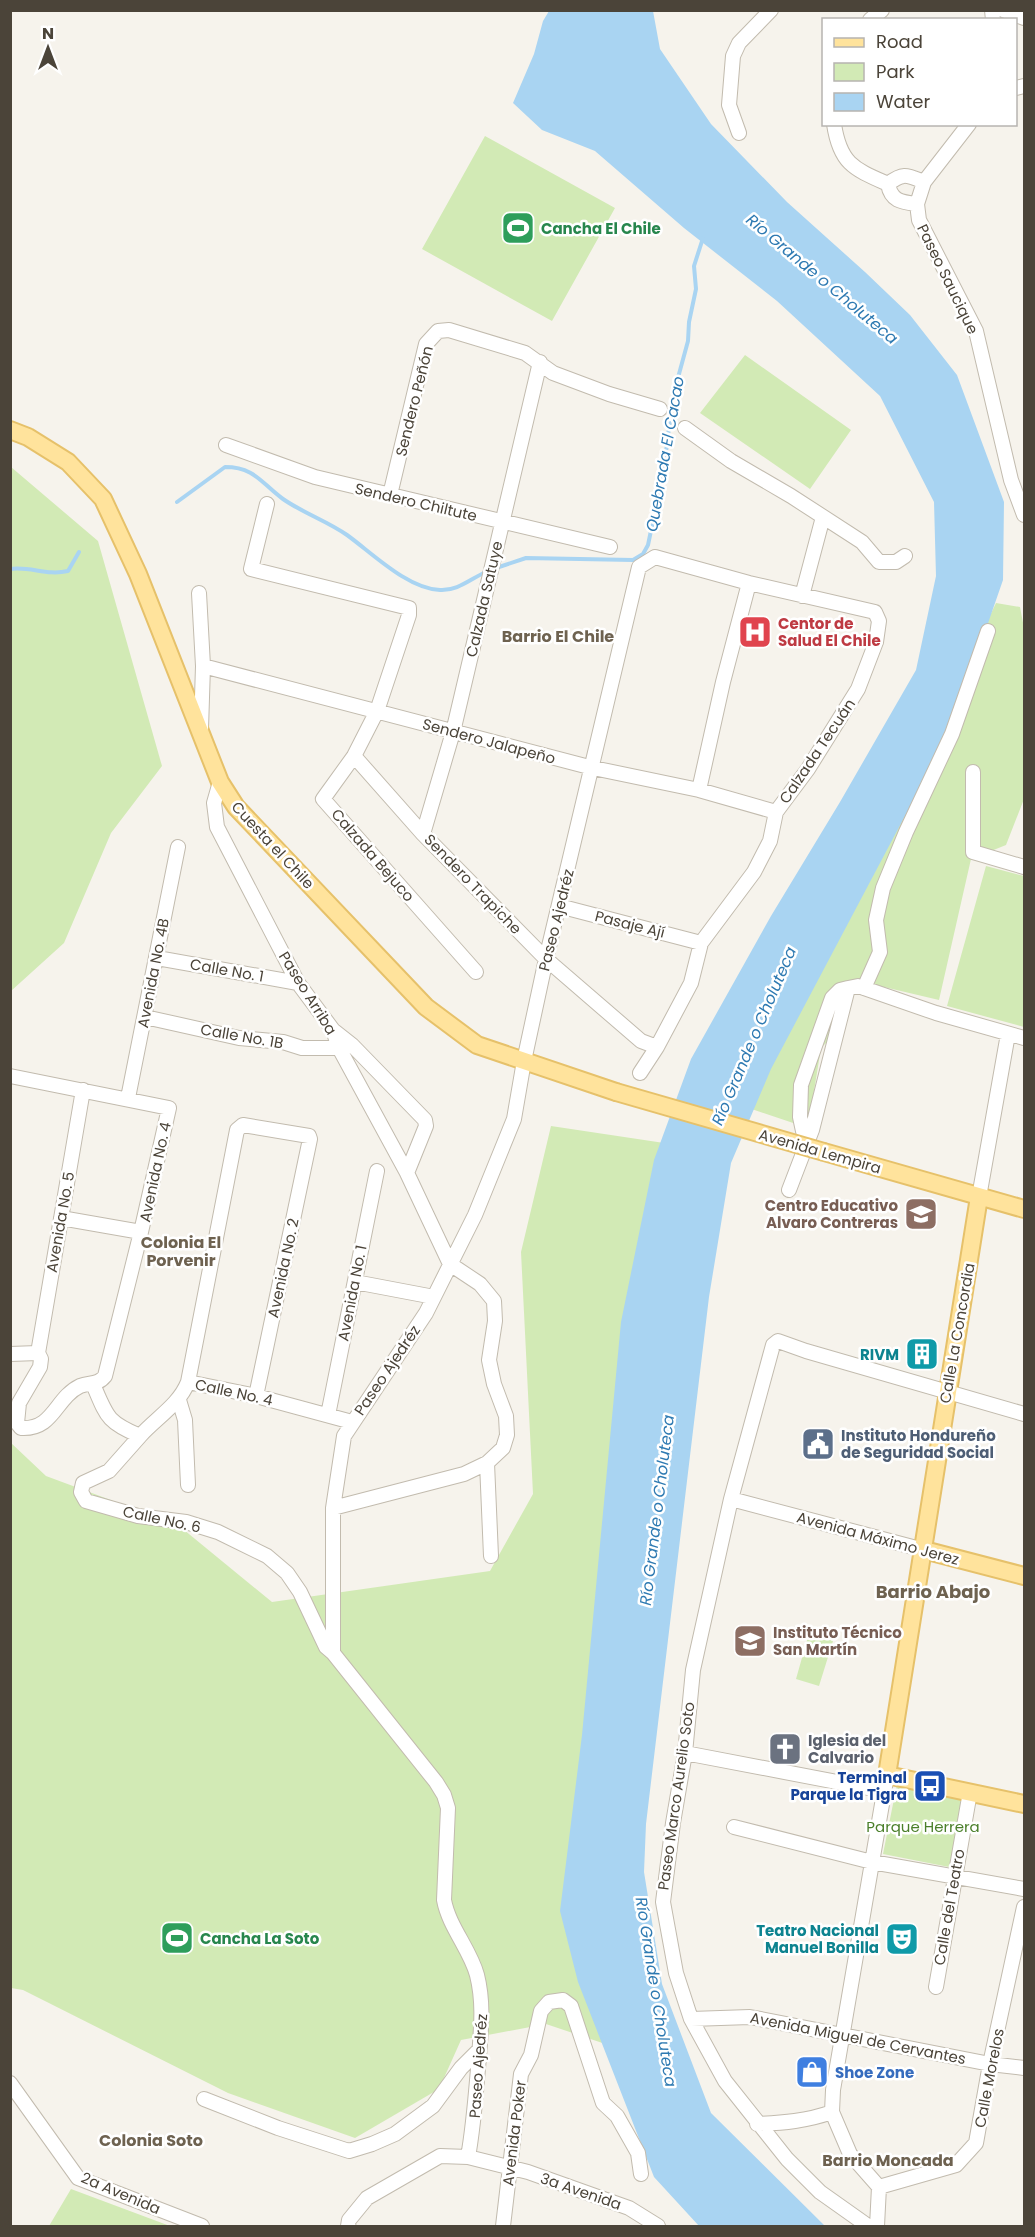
<svg xmlns="http://www.w3.org/2000/svg" width="1035" height="2237" font-family="Poppins,sans-serif">
  <rect width="100%" height="100%" fill="#f6f3ec"/>
  <!-- green -->
  <path fill="#d2eab5" d="M485,136L615,208L552,321L422,249Z
    M745,355L851,430L810,489L700,413Z
    M11,467L98,541L162,766L111,833L64,943L11,991Z
    M996,603L1020,607L1024,628V799L1006,845L971,859L939,1000L867,983L850,997L838,1031L821,1048L808,1128L734,1103L900,802Z
    M986,866L1024,876V1027L947,1006Z
    M551,1126L684,1146L635,1599L647,2058L546,2024L461,2040L439,2089L355,2138L228,2093L23,1990L11,1988L10,1442L46,1476L178,1525L272,1602L490,1571L533,1494L521,1252Z
    M809,1633L833,1641L819,1686L796,1679Z
    M897,1784L964,1798L949,1867L883,1854Z
    M71,2189L170,2226H49Z"/>
  <!-- water -->
  <path fill="#a9d4f2" d="M549,11H653L660,49L711,124L787,202L865,272L910,315L957,375L1004,502L1003,580L952,727L771,1069L731,1163L709,1297L646,1824L644,1872L662,1984L711,2113L825,2226H699L654,2177L578,1982L560,1911L582,1735L621,1322L654,1160L691,1059L771,916L840,802L916,670L936,576L934,502L880,396L777,301L684,228L595,151L542,130L513,103L534,54L543,21Z"/>
  <g fill="none" stroke-linecap="round" stroke-linejoin="round">
    <!-- stream -->
    <path stroke="#a9d4f2" stroke-width="4" d="M177,502L225,467C255,467 262,484 283,499C303,513 327,521 347,535C372,553 408,589 440,590C458,591 470,579 486,572
      M496,568L526,558L633,560L643,554L648,545L664,468L673,396L688,341L689,322L696,289L694,266L703,238
      M10,569C31,566 46,576 68,571L79,552"/>
    <!-- minor casing -->
    <g stroke="#c2bbae" stroke-width="16">
      <path id="minor" d="M992,10L993,20
        M1003,10L1024,18
        M870,20L882,10
        M1016,88L1024,86
        M834,124C840,164 854,169 888,184C903,172 907,175 924,182
        M969,124L924,182L917,204L919,220L976,331L1011,480L1024,515
        M739,133L729,105L733,56L739,43L771,10
        M888,184C891,201 901,202 917,204
        M685,428L731,461L791,496L862,542L879,562H896L905,556
        M226,445L315,477L610,547
        M390,495L426,344L438,331L449,330L525,353L553,373L609,394L660,409
        M267,504L251,569L409,608V615L377,711L354,756L323,799L476,972
        M199,593L203,666L201,729
        M802,596L823,517
        M203,666L593,768L699,790L776,812
        M354,756L423,834L546,959L641,1041L657,1047
        M973,772V852L1024,867
        M220,782L214,803L217,827L298,983L333,1030L339,1048L407,1173L450,1264L480,1284L494,1301L495,1321L489,1360L494,1384L506,1416L507,1435L503,1448L487,1463L464,1474L333,1508
        M699,790L723,682L749,583
        M423,834L453,732L540,362
        M559,906L701,943
        M157,958L298,983
        M864,988L880,952L876,920L883,888L906,832L952,734L988,631
        M145,1017L239,1038L283,1042L302,1048H339
        M333,1030L352,1045L425,1120L426,1126L407,1173
        M10,1076L169,1108L141,1232L105,1376C98,1385 90,1382 80,1386C55,1398 54,1430 21,1428L17,1423L19,1403L40,1367L41,1359L38,1353L10,1354
        M128,1098L178,847
        M806,1145L800,1117L801,1085L832,998L840,990L848,988
        M789,1190L812,1130L848,988L858,986L936,1013L1024,1038
        M979,1197L1008,1034
        M61,1218L141,1232
        M355,1282L434,1297
        M38,1353L83,1090
        M188,1382L237,1130L243,1125L309,1136L310,1139L256,1396
        M93,1384C107,1417 107,1422 140,1436C156,1418 179,1405 188,1382L256,1396L352,1422
        M179,1400L185,1420L188,1485
        M328,1415L377,1171
        M140,1436L109,1471L83,1483L81,1492L86,1501L138,1516L186,1522L218,1532L267,1556L287,1573L300,1592L326,1647L333,1653
        M487,1463L491,1556
        M731,1499L924,1550
        M685,1753L884,1791
        M734,1827L872,1862L1024,1889
        M936,1987L970,1792
        M691,2019L750,2017L990,2064L1024,2068
        M10,2083L78,2178L202,2226
        M204,2099L278,2128L349,2151L372,2144L395,2134L433,2106L461,2068L479,2050
        M757,2124C783,2123 807,2121 832,2112
        M468,2157C474,2124 476,2091 479,2057C481,2029 484,2003 477,1975C470,1949 449,1927 444,1900L448,1808L444,1795L436,1782L333,1653V1508L344,1436L426,1313L475,1215L514,1119L524,1061L546,959L639,567L655,557L749,583L875,612L879,621L876,642L858,689L808,769L776,812L770,841L754,872L701,943L691,983L657,1047L640,1073
        M879,2187L850,2154L832,2112L833,2090L887,1775
        M879,2187L956,2165L976,2143L990,2064L1024,1907
        M348,2226L349,2220L367,2198L440,2156L468,2157L528,2172L629,2208L658,2226
        M503,2226L521,2074L531,2055L541,2011L549,2002L563,2000L571,2006L603,2103L617,2116L638,2153L641,2174
        M868,2226L820,2192L787,2159L725,2081L691,2019L676,1973L663,1902L673,1823L685,1753L693,1670L731,1499L773,1345L778,1341L806,1351L1024,1414
        M877,2226L879,2187"/>
    </g>
    <!-- major casing -->
    <g stroke="#e6c16a" stroke-width="20">
      <path id="major" d="M10,430L28,437L68,462L103,499L138,574L220,782L236,807L426,1007L477,1045L616,1092
        M824,1152L1024,1209
        M979,1197C947,1389 918,1582 887,1775L1024,1804
        M924,1550L1024,1576"/>
    </g>
    <!-- minor -->
    <use href="#minor" stroke="#fff" stroke-width="14"/>
    <!-- major -->
    <use href="#major" stroke="#ffe39c" stroke-width="16"/>
    <!-- major-bridge casing -->
    <g stroke="#e6c16a" stroke-width="20" stroke-linecap="butt">
      <path id="major-bridge" d="M616,1092L824,1152"/>
    </g>
    <!-- major-bridge -->
    <use href="#major-bridge" stroke="#ffe39c" stroke-width="16"/>
  </g>
  <!-- icons -->
  <defs>
    <g id="stadium-square" transform="scale(1.725)"><rect x="-9" y="-9" width="18" height="18" rx="4" fill="#2e9e5b" stroke="#fff"/><path d="M0-5a6.5 5 0 1 0 0 10a6.5 5 0 1 0 0-10ZM-3.5-1.8h7v3.6h-7Z" fill="#fff"/></g>
    <g id="hospital-square" transform="scale(1.725)"><rect x="-9" y="-9" width="18" height="18" rx="4" fill="#e0444e" stroke="#fff"/><path d="M-5-5h3v3.5h4V-5h3V5h-3V1.5h-4V5h-3Z" fill="#fff"/></g>
    <g id="school-square" transform="scale(1.725)"><rect x="-9" y="-9" width="18" height="18" rx="4" fill="#8d6e63" stroke="#fff"/><path d="M0-5L7-2L0 1L-7-2ZM-4 1L0 2.5L4 1V4Q0 6-4 4Z" fill="#fff"/></g>
    <g id="building-square" transform="scale(1.725)"><rect x="-9" y="-9" width="18" height="18" rx="4" fill="#0f9aa8" stroke="#fff"/><path d="M-4-6H4V6H1V3H-1V6H-4ZM-2.5-4.3h1.7v1.8h-1.7ZM.8-4.3h1.7v1.8H.8ZM-2.5-1h1.7V.8h-1.7ZM.8-1h1.7V.8H.8Z" fill="#fff"/></g>
    <g id="civic-square" transform="scale(1.725)"><rect x="-9" y="-9" width="18" height="18" rx="4" fill="#5c6f8a" stroke="#fff"/><path d="M-.6-6.5H3V-4.5H.6V-3L4-1V1h2V6H-6V1h2V-1L-.6-3ZM-1.2 2.5V6h2.4V2.5Z" fill="#fff"/></g>
    <g id="church-square" transform="scale(1.725)"><rect x="-9" y="-9" width="18" height="18" rx="4" fill="#6b7280" stroke="#fff"/><path d="M-1.2-6h2.4v3.5h3.3v2.4h-3.3V6h-2.4V-.1h-3.3v-2.4h3.3Z" fill="#fff"/></g>
    <g id="bus-square" transform="scale(1.725)"><rect x="-9" y="-9" width="18" height="18" rx="4" fill="#1a4fb4" stroke="#fff"/><path d="M-5-6H5V4H4V6H2V4H-2V6H-4V4H-5ZM-3.5-4V0h7V-4ZM-3.5 1.2v1.5H-2V1.2ZM2 1.2v1.5H3.5V1.2Z" fill="#fff"/></g>
    <g id="theatre-square" transform="scale(1.725)"><rect x="-9" y="-9" width="18" height="18" rx="4" fill="#0f9aa8" stroke="#fff"/><path d="M-5-5.5Q0-4 5-5.5V0Q5 5 0 6Q-5 5-5 0ZM-3.3-2.5H-1v1.5H-3.3ZM1-2.5H3.3v1.5H1ZM-2.8 1Q0 5.5 2.8 1Z" fill="#fff"/></g>
    <g id="shop-square" transform="scale(1.725)"><rect x="-9" y="-9" width="18" height="18" rx="4" fill="#3f7fe0" stroke="#fff"/><path d="M-5-2.5h2.3a2.7 3.5 0 0 1 5.4 0H5L5.5 6h-11ZM-1.5-2.5h3a1.5 2.3 0 0 0-3 0Z" fill="#fff"/></g>
  </defs>
  <g fill-rule="evenodd">
    <use href="#stadium-square" x="518" y="228"/>
    <use href="#hospital-square" x="755" y="632"/>
    <use href="#school-square" x="921" y="1214"/>
    <use href="#building-square" x="922" y="1354"/>
    <use href="#civic-square" x="818" y="1444"/>
    <use href="#school-square" x="750" y="1641"/>
    <use href="#church-square" x="785" y="1749"/>
    <use href="#bus-square" x="930" y="1786"/>
    <use href="#stadium-square" x="177" y="1938"/>
    <use href="#theatre-square" x="902" y="1939"/>
    <use href="#shop-square" x="812" y="2072"/>
  </g>
  <g text-anchor="middle" dominant-baseline="central" stroke-width="5" stroke-linejoin="round" paint-order="stroke">
    <!-- leisure labels -->
    <g font-size="15" font-weight="bold" fill="#27864d" stroke="#fff" text-anchor="start">
      <text x="541" y="228">Cancha El Chile</text>
      <text x="200" y="1938">Cancha La Soto</text>
    </g>
    <!-- street labels -->
    <g font-size="15" fill="#4b4439" stroke="#fff">
      <text transform="translate(948 279) rotate(64)">Paseo Saucique</text>
      <text transform="translate(414 401) rotate(-76)">Sendero Peñón</text>
      <text transform="translate(416 502) rotate(13)">Sendero Chiltute</text>
      <text transform="translate(484 599) rotate(-77)">Calzada Satuye</text>
      <text transform="translate(489 741) rotate(15)">Sendero Jalapeño</text>
      <text transform="translate(817 751) rotate(-56)">Calzada Tecuán</text>
      <text transform="translate(273 845) rotate(47)">Cuesta el Chile</text>
      <text transform="translate(373 855) rotate(49)">Calzada Bejuco</text>
      <text transform="translate(473 884) rotate(46)">Sendero Trapiche</text>
      <text transform="translate(556 920) rotate(-76)">Paseo Ajedréz</text>
      <text transform="translate(630 924) rotate(14)">Pasaje Ají</text>
      <text transform="translate(227 970) rotate(10)">Calle No. 1</text>
      <text transform="translate(153 973) rotate(-79)">Avenida No. 4B</text>
      <text transform="translate(308 993) rotate(58)">Paseo Arriba</text>
      <text transform="translate(242 1036) rotate(10)">Calle No. 1B</text>
      <text transform="translate(820 1151) rotate(16)">Avenida Lempira</text>
      <text transform="translate(155 1172) rotate(-78)">Avenida No. 4</text>
      <text transform="translate(60 1222) rotate(-80)">Avenida No. 5</text>
      <text transform="translate(283 1268) rotate(-78)">Avenida No. 2</text>
      <text transform="translate(352 1293) rotate(-79)">Avenida No. 1</text>
      <text transform="translate(957 1333) rotate(-80)">Calle La Concordia</text>
      <text transform="translate(387 1370) rotate(-56)">Paseo Ajedréz</text>
      <text transform="translate(234 1392) rotate(12)">Calle No. 4</text>
      <text transform="translate(162 1519) rotate(12)">Calle No. 6</text>
      <text transform="translate(878 1538) rotate(15)">Avenida Máximo Jerez</text>
      <text transform="translate(676 1796) rotate(-82)">Paseo Marco Aurelio Soto</text>
      <text transform="translate(949 1907) rotate(-80)">Calle del Teatro</text>
      <text transform="translate(858 2038) rotate(11)">Avenida Miguel de Cervantes</text>
      <text transform="translate(478 2066) rotate(-86)">Paseo Ajedréz</text>
      <text transform="translate(989 2078) rotate(-79)">Calle Morelos</text>
      <text transform="translate(514 2133) rotate(-83)">Avenida Poker</text>
      <text transform="translate(581 2191) rotate(19)">3a Avenida</text>
      <text transform="translate(121 2193) rotate(23)">2a Avenida</text>
    </g>
    <!-- health labels -->
    <g font-size="15" font-weight="bold" fill="#be3a42" stroke="#fff" text-anchor="start">
      <text x="778" y="623">Centor de<tspan x="778" dy="17">Salud El Chile</tspan></text>
    </g>
    <!-- education labels -->
    <g font-size="15" font-weight="bold" fill="#785e54" stroke="#fff" text-anchor="end">
      <text x="898" y="1205">Centro Educativo<tspan x="898" dy="17">Alvaro Contreras</tspan></text>
      <text x="773" y="1632" text-anchor="start">Instituto Técnico<tspan x="773" dy="17">San Martín</tspan></text>
    </g>
    <!-- culture labels -->
    <g font-size="15" font-weight="bold" fill="#0d838f" stroke="#fff" text-anchor="end">
      <text x="899" y="1354">RIVM</text>
      <text x="879" y="1930">Teatro Nacional<tspan x="879" dy="17">Manuel Bonilla</tspan></text>
    </g>
    <!-- service labels -->
    <g font-size="15" font-weight="bold" fill="#4e5e75" stroke="#fff" text-anchor="start">
      <text x="841" y="1435">Instituto Hondureño<tspan x="841" dy="17">de Seguridad Social</tspan></text>
    </g>
    <!-- worship labels -->
    <g font-size="15" font-weight="bold" fill="#5b616d" stroke="#fff" text-anchor="start">
      <text x="808" y="1740">Iglesia del<tspan x="808" dy="17">Calvario</tspan></text>
    </g>
    <!-- transit labels -->
    <g font-size="15" font-weight="bold" fill="#164399" stroke="#fff" text-anchor="end">
      <text x="907" y="1777">Terminal<tspan x="907" dy="17">Parque la Tigra</tspan></text>
    </g>
    <!-- park labels -->
    <g font-size="15" fill="#4a7f2a" stroke="#fff">
      <text x="923" y="1826">Parque Herrera</text>
    </g>
    <!-- shop labels -->
    <g font-size="15" font-weight="bold" fill="#366cbe" stroke="#fff" text-anchor="start">
      <text x="835" y="2072">Shoe Zone</text>
    </g>
    <!-- water labels -->
    <g font-size="16" font-style="italic" fill="#2e7ab2" stroke="#fff">
      <text transform="translate(822 279) rotate(40)">Río Grande o Choluteca</text>
      <text transform="translate(665 454) rotate(-80)">Quebrada El Cacao</text>
      <text transform="translate(754 1036) rotate(-67)">Río Grande o Choluteca</text>
      <text transform="translate(657 1510) rotate(-83)">Río Grande o Choluteca</text>
      <text transform="translate(656 1992) rotate(81)">Río Grande o Choluteca</text>
    </g>
    <!-- neighbourhood labels -->
    <g font-size="16" font-weight="bold" fill="#6e6250" stroke="#fff">
      <text x="558" y="636">Barrio El Chile</text>
      <text x="181" y="1242">Colonia El<tspan x="181" dy="18">Porvenir</tspan></text>
      <text x="151" y="2140">Colonia Soto</text>
      <text x="888" y="2160">Barrio Moncada</text>
    </g>
    <!-- quarter labels -->
    <g font-size="18" font-weight="bold" fill="#6e6250" stroke="#fff">
      <text x="933" y="1591">Barrio Abajo</text>
    </g>
  </g>
  <!-- border -->
  <rect width="1035" height="2237" fill="none" stroke="#4b4439" stroke-width="24"/>
  <!-- legend -->
  <rect x="822" y="18" width="195" height="108" fill="#ffffff" stroke="#b7b4b0" stroke-width="1.5"/>
  <rect x="834" y="38" width="30" height="9" fill="#ffe39c" stroke="#b7b4b0" stroke-width="1.5"/>
  <text x="876" y="48" font-size="18" fill="#4b4439">Road</text>
  <rect x="834" y="63" width="30" height="18" fill="#d2eab5" stroke="#b7b4b0" stroke-width="1.5"/>
  <text x="876" y="78" font-size="18" fill="#4b4439">Park</text>
  <rect x="834" y="93" width="30" height="18" fill="#a9d4f2" stroke="#b7b4b0" stroke-width="1.5"/>
  <text x="876" y="108" font-size="18" fill="#4b4439">Water</text>
  <!-- north arrow -->
  <g transform="translate(48 48)" stroke="#ffffff" stroke-width="4.5" paint-order="stroke">
  <path d="M0-4.5L10 22L0 15L-10 22Z" fill="#4b4439"/>
  <text y="-9" font-size="16" font-weight="bold" text-anchor="middle" fill="#4b4439">N</text>
  </g>
</svg>
